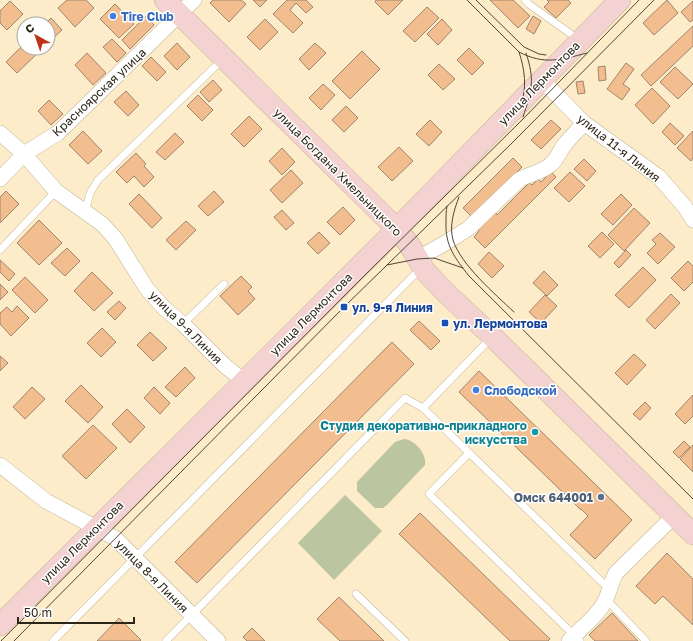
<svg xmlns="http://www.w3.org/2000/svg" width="693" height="641" font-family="'Golos Text',sans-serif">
  <rect width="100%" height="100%" fill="#fcecc9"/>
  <!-- green -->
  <path fill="#bbc59f" d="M404,439C415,440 427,454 425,465L387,505L383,508H375L357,491V482L395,442Z
    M345,495L382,531L334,580L298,543Z"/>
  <!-- building -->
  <path fill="#f2bd8f" stroke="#a0856d" d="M67,0H86L94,8L75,27L58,8Z
    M213,0H241L246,4L229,22L210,3Z
    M253,0H267L260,7Z
    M287,0H306L313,7L306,13L296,3L290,10L303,23L293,33L273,14Z
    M376,0H403L388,15L375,2Z
    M490,0H513L530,16L518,28Z
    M547,0H568L571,3L556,18L544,7L549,2Z
    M667,0L678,13L654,35L643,23Z
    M10,1L23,14L7,30L0,23V11Z
    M693,1V20L690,22L681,12Z
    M115,4L134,24L119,38L100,19Z
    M427,7L439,18L415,42L403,31Z
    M146,16L154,25L130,49L122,40Z
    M533,16L541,21L534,34L526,29Z
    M51,18L62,30L48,43V24H45Z
    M265,19L278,32L260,50L247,37Z
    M442,19L452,30L438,45L427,34Z
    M693,26V46L651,86L641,75Z
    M112,39L126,53L117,62L103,47Z
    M177,43L190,57L177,70L164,56Z
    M315,43L326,53L309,70L299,59Z
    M24,44V48H43L17,73L6,62Z
    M469,48L484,63L472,75L457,60Z
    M362,51L380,69L350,99L332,81Z
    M87,53L106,73L93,85L75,65Z
    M151,57L166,72L157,81L142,66Z
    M626,63L634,69L623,84L630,89L622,100L607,89Z
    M439,64L455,79L443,90L428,75Z
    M605,66L606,80L599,81L598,67Z
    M675,67L693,84L678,99L660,82Z
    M213,80L222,90L209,102L200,92Z
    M583,81L585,93L578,94L576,82Z
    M323,84L335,95L321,110L309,98Z
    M652,88L670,106L653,124L635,105Z
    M126,91L139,105L128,116L114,102Z
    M198,95L213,110L202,121L187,106Z
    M49,100L63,114L51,125L38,111Z
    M346,106L358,118L344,132L332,120Z
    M249,116L262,129L244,147L231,134Z
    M430,120L442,132L429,146L416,134Z
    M551,120L561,129L541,149L531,140Z
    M670,123L684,136L675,145L662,132Z
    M83,131L102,151L88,164L69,145Z
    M693,131V158L691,161L677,148Z
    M175,133L184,142L165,160L156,152Z
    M399,147L413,161L392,181L378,167Z
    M282,148L295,162L282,175L269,161Z
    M136,153L146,164L144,166L154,177L144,187L134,176L127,183L116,172Z
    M513,158L522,167L472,217L463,208Z
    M584,159L596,171L587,181L574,169Z
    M291,170L303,183L282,203L270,190Z
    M551,172L556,177L485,248L474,237L479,231L478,229L495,212L497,215L529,183L532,185L538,179L541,182Z
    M570,172L585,186L569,202L554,188Z
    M6,191L19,204L0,223V197Z
    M214,191L224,202L208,216L198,206Z
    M139,194L162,218L152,228L129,204Z
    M621,194L632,205L613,225L601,214Z
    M343,207L355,220L340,235L327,222Z
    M634,208L650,223L624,251L608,235Z
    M282,210L294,223L286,230L274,217Z
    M39,220L62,243L39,265L17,243Z
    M186,221L196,230L176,250L166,240Z
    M319,232L330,243L318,254L307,243Z
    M602,232L614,244L600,258L588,246Z
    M660,233L675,247L658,264L647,253L656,244L652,240Z
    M67,248L80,261L65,276L51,263Z
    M626,250L631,255L619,268L614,263Z
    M489,252L504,266L492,278L478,264Z
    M0,260L15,274L9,281L0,272Z
    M688,261L693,266V282L684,291L671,278Z
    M643,267L656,280L629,308L615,295Z
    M544,271L558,285L547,296L533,283Z
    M92,272L113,293L94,311L74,291Z
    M241,276L252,287L248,291L255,299L238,315L220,296Z
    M25,277L48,300L35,313L12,290Z
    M0,284L8,292L0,300Z
    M671,294L680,303L655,329L646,320Z
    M545,295L557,306L541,323L529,312Z
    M119,301L126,308L115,320L107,312Z
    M17,306L29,318L11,336L0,324V313L7,307L12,312Z
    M419,321L440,341L431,350L410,330Z
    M102,328L116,342L101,357L87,343Z
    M150,332L167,348L153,361L137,345Z
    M392,342L414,364L197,583L175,562Z
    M634,354L646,365L627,385L615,373Z
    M0,356L8,363L0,371Z
    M185,367L195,378L176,397L165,387Z
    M479,371L632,520L595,559L570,535L588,516L581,509V510L459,392Z
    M81,385L103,407L88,423L65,401Z
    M32,387L45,399L25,419L13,407Z
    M154,387L170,403L160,414L144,398Z
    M693,395V416L685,424L675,414Z
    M645,402L651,408L640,420L633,414Z
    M127,409L145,427L130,443L112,424Z
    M93,425L117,448L86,479L62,456Z
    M684,441L690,447L679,458L673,452Z
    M693,445V472L680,459Z
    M420,513L550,639L548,641H510L399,534Z
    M667,553L693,579V625L663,596L655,604L636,586Z
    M339,597L378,635L384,641H340L317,619Z
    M612,613L638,641H595L589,635Z
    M119,618L141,640L140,641H97Z
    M252,628L265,641H247L243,637Z"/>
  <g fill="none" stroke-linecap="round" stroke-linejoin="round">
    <!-- lane casing -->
    <g stroke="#c4b594" stroke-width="8">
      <path id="lane" d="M525,0L530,5L578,39
        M85,212L90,193L98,180L223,59
        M0,250L56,191
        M183,324L224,284
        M423,408L491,338
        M469,453L429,494L580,641
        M356,594L405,641
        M606,599L646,641
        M53,641L421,268
        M166,641L405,398L423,408L609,589"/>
    </g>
    <!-- street casing -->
    <g stroke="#c4b594" stroke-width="16">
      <path id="street" d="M542,80L584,123L659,177L685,207L693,220
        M0,133L24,154L56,191L102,224L115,238L147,289L164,308L183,324L224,365L244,381
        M0,179L24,154L58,133L194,0
        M417,259L447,242L469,228L519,180C528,174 541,173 550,165C558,159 559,151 565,144C571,137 578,130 584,123
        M0,465L46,501L115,538L218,641
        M569,641C581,628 599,615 606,599C610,590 611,582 616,573L674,516"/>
    </g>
    <!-- secondary casing -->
    <g stroke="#c4b594" stroke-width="22">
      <path id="secondary" d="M165,0L396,228L409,244L425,271L446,293L492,336L693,534
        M0,625L382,244L620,0"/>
    </g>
    <!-- lane -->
    <use href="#lane" stroke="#fff" stroke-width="7"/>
    <!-- street -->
    <use href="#street" stroke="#fff" stroke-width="15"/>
    <!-- secondary -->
    <use href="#secondary" stroke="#f4d2d1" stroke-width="21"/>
    <!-- tram -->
    <path stroke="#4e4736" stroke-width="1" d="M467,0L519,52C544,65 560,60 587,53
      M476,0L524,47L539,54L546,55
      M519,52C525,70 527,87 521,105
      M523,117C532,90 535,80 526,53
      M459,197C454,210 449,226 453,240C461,265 495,294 514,312
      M447,206C446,211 446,216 446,222C445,246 455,258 469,276L693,499
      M387,265L417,259L434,258L463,268
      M1,641L364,276L522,120L639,0
      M14,641L344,307L512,143L654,0"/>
  </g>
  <!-- markers -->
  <g fill="#3f7fe0" stroke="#fff" stroke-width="1.5">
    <circle cx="113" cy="16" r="4"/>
    <circle cx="476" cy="390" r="4"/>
  </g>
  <g fill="#1a4fb4" stroke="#fff" stroke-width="1.5">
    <rect x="340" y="303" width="8" height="8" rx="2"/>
    <rect x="441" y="319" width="8" height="8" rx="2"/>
  </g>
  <circle fill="#0f9aa8" stroke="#fff" stroke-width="1.5" cx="535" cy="432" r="4"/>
  <circle fill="#5c6f8a" stroke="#fff" stroke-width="1.5" cx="601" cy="497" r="4"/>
  <g text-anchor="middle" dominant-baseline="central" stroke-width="3" stroke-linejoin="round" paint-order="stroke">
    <!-- shop labels -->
    <g font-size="12" font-weight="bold" fill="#366cbe" stroke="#fff" text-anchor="start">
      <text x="121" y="16">Tire Club</text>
      <text x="484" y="390">Слободской</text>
    </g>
    <!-- street labels -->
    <g font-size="12" fill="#2c2619" stroke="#fff">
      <text transform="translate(539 83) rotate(-46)">улица Лермонтова</text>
      <text transform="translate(99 92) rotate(-43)">Красноярская улица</text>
      <text transform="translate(619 148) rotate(38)">улица 11-я Линия</text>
      <text transform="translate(338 172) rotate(45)">улица Богдана Хмельницкого</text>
      <text transform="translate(311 314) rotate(-45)">улица Лермонтова</text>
      <text transform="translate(186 327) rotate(45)">улица 9-я Линия</text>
      <text transform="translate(82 542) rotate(-45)">улица Лермонтова</text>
      <text transform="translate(152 576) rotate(45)">улица 8-я Линия</text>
    </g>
    <!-- transit labels -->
    <g font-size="12" font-weight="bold" fill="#164399" stroke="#fff" text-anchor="start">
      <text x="352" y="307">ул. 9-я Линия</text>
      <text x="453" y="323">ул. Лермонтова</text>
    </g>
    <!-- culture labels -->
    <g font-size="12" font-weight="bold" fill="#0d838f" stroke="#fff" text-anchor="end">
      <text x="527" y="425">Студия декоративно-прикладного<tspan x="527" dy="14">искусства</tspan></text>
    </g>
    <!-- service labels -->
    <g font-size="12" font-weight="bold" fill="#4e5e75" stroke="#fff" text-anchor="end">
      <text x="593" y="497">Омск 644001</text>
    </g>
  </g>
  <!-- north arrow -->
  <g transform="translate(36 36) rotate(320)"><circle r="19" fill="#ffffff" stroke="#aba8a3"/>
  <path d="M0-3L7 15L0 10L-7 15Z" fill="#bd3117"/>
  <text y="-6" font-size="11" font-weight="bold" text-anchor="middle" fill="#2c2619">С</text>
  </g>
  <!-- scale -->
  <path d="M18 617v6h116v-6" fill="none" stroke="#2c2619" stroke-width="2"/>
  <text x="24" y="617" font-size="12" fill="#2c2619" stroke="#ffffff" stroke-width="3" paint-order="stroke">50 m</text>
</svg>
